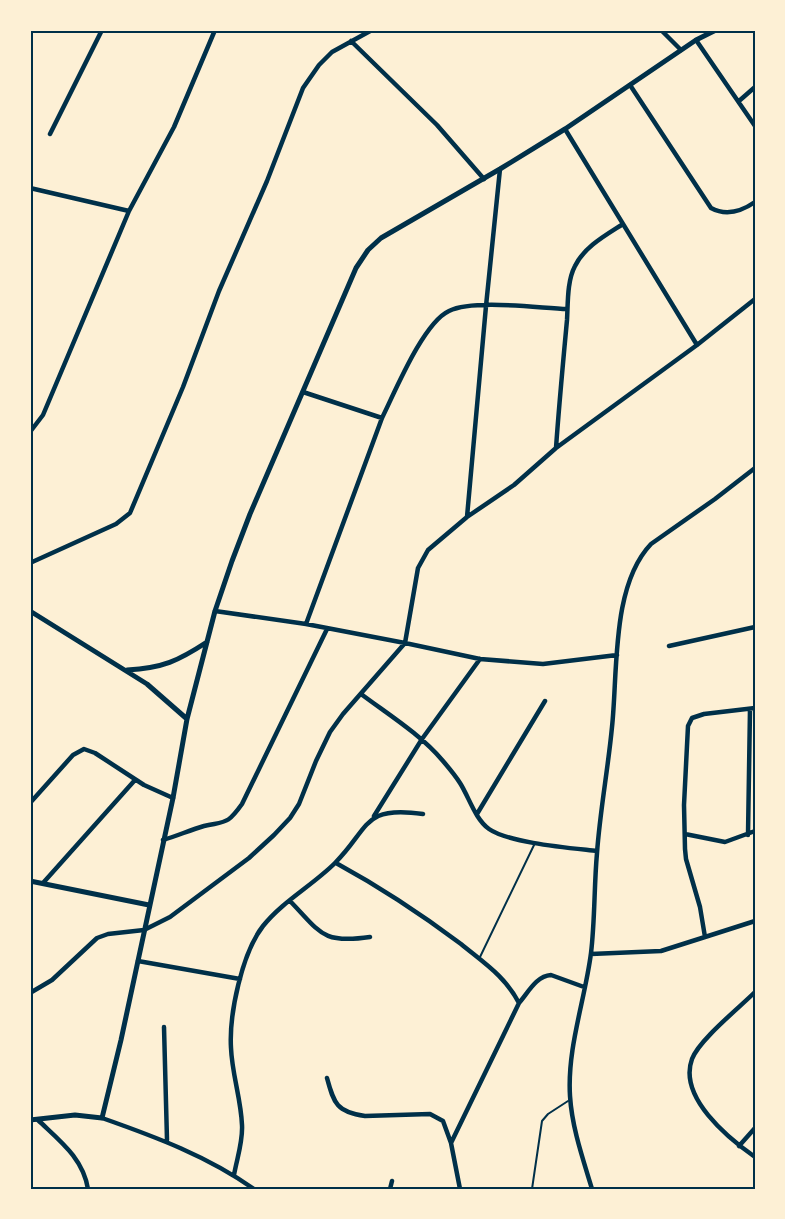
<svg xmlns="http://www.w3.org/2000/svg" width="785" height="1219" font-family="'Open Sans',sans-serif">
  <rect width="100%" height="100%" fill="#fdf0d5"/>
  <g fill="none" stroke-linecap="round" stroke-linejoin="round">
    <!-- service -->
    <path stroke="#003049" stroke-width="2" d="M480,957L535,843
      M532,1189L542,1121L548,1114L568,1101"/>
    <!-- minor -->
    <path stroke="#003049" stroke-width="4.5" d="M661,30L681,50
      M696,40L755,126
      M351,41L437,125L484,179
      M630,85L711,208C726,216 742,211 755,202
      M739,101L755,87
      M565,129L697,345
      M50,134L102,30
      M30,188L129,211
      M303,392L382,418C395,392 423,323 449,311C474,299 538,308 567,309
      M30,432L43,415L129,211L174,127L215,30
      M556,448C559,405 563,363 567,320C568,303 567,281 575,266C584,247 606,235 623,224
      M467,517L486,306L500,169
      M30,563L116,524L130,513L183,387L219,291L267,181L303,88L319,65L332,52L372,30
      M215,611L306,624L405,643L480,659L543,664L617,655
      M306,624L382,418
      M669,646L755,627
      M361,694C389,715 420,734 443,761C449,768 455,775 460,783C469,797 475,819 489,829C509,843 571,848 597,851
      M30,803L73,755L84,749L95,753L144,785L173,798
      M477,814L545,701
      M374,816L422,739L480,659
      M685,834L725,842L755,831
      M748,835L750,709
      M163,840C177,836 190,830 204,826C226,821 227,825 242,804L327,629
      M336,863C380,887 421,914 461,944C484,963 505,976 519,1003L451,1143L460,1189
      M43,883L135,780
      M290,901C321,933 322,944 370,937
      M705,937L755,921
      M591,954L661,951L705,937L700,907L686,859L685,849L684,805L688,726L692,718L704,714L755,708
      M138,961L240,979
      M755,992C739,1008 699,1040 692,1059C678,1097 728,1138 755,1157
      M30,993L52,980L97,938L108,934L144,930L170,917L249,858L274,835L290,818L299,804L316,761L330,732L343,714L405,643L418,568L428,550L467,517L514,485L556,448L697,345L755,299
      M519,1003C528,993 536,976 551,975L584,987
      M164,1027L167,1140
      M327,1078C334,1104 337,1112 365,1116L430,1114L443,1121L451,1143
      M102,1118C156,1137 207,1156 254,1189
      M38,1120C60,1141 83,1158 88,1189
      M739,1146L755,1128
      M234,1175C237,1158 243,1142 242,1125C241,1099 232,1074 231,1048C229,1014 242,953 263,926C283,901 313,885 335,863C370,828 362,805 423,814
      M390,1189L392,1181
      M592,1189C583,1159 572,1128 570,1096C567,1048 585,1000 591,953C595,920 594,886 597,853C600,811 608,769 612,727C618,672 611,586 651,544L715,499L755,468"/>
    <!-- tertiary -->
    <path stroke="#003049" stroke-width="5" d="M30,611L147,684L187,719
      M127,670C163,668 178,661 207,642
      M30,881L149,905
      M30,1120L75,1115L102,1118L121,1040L173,798L187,719L215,611L232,561L250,514L356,268L368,250L381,238L500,169L565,129L696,40L716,30"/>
  </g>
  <!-- border -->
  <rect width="785" height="1219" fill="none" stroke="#fdf0d5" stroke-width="63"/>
  <rect x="32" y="32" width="722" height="1156" fill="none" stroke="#003049" stroke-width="2"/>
</svg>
